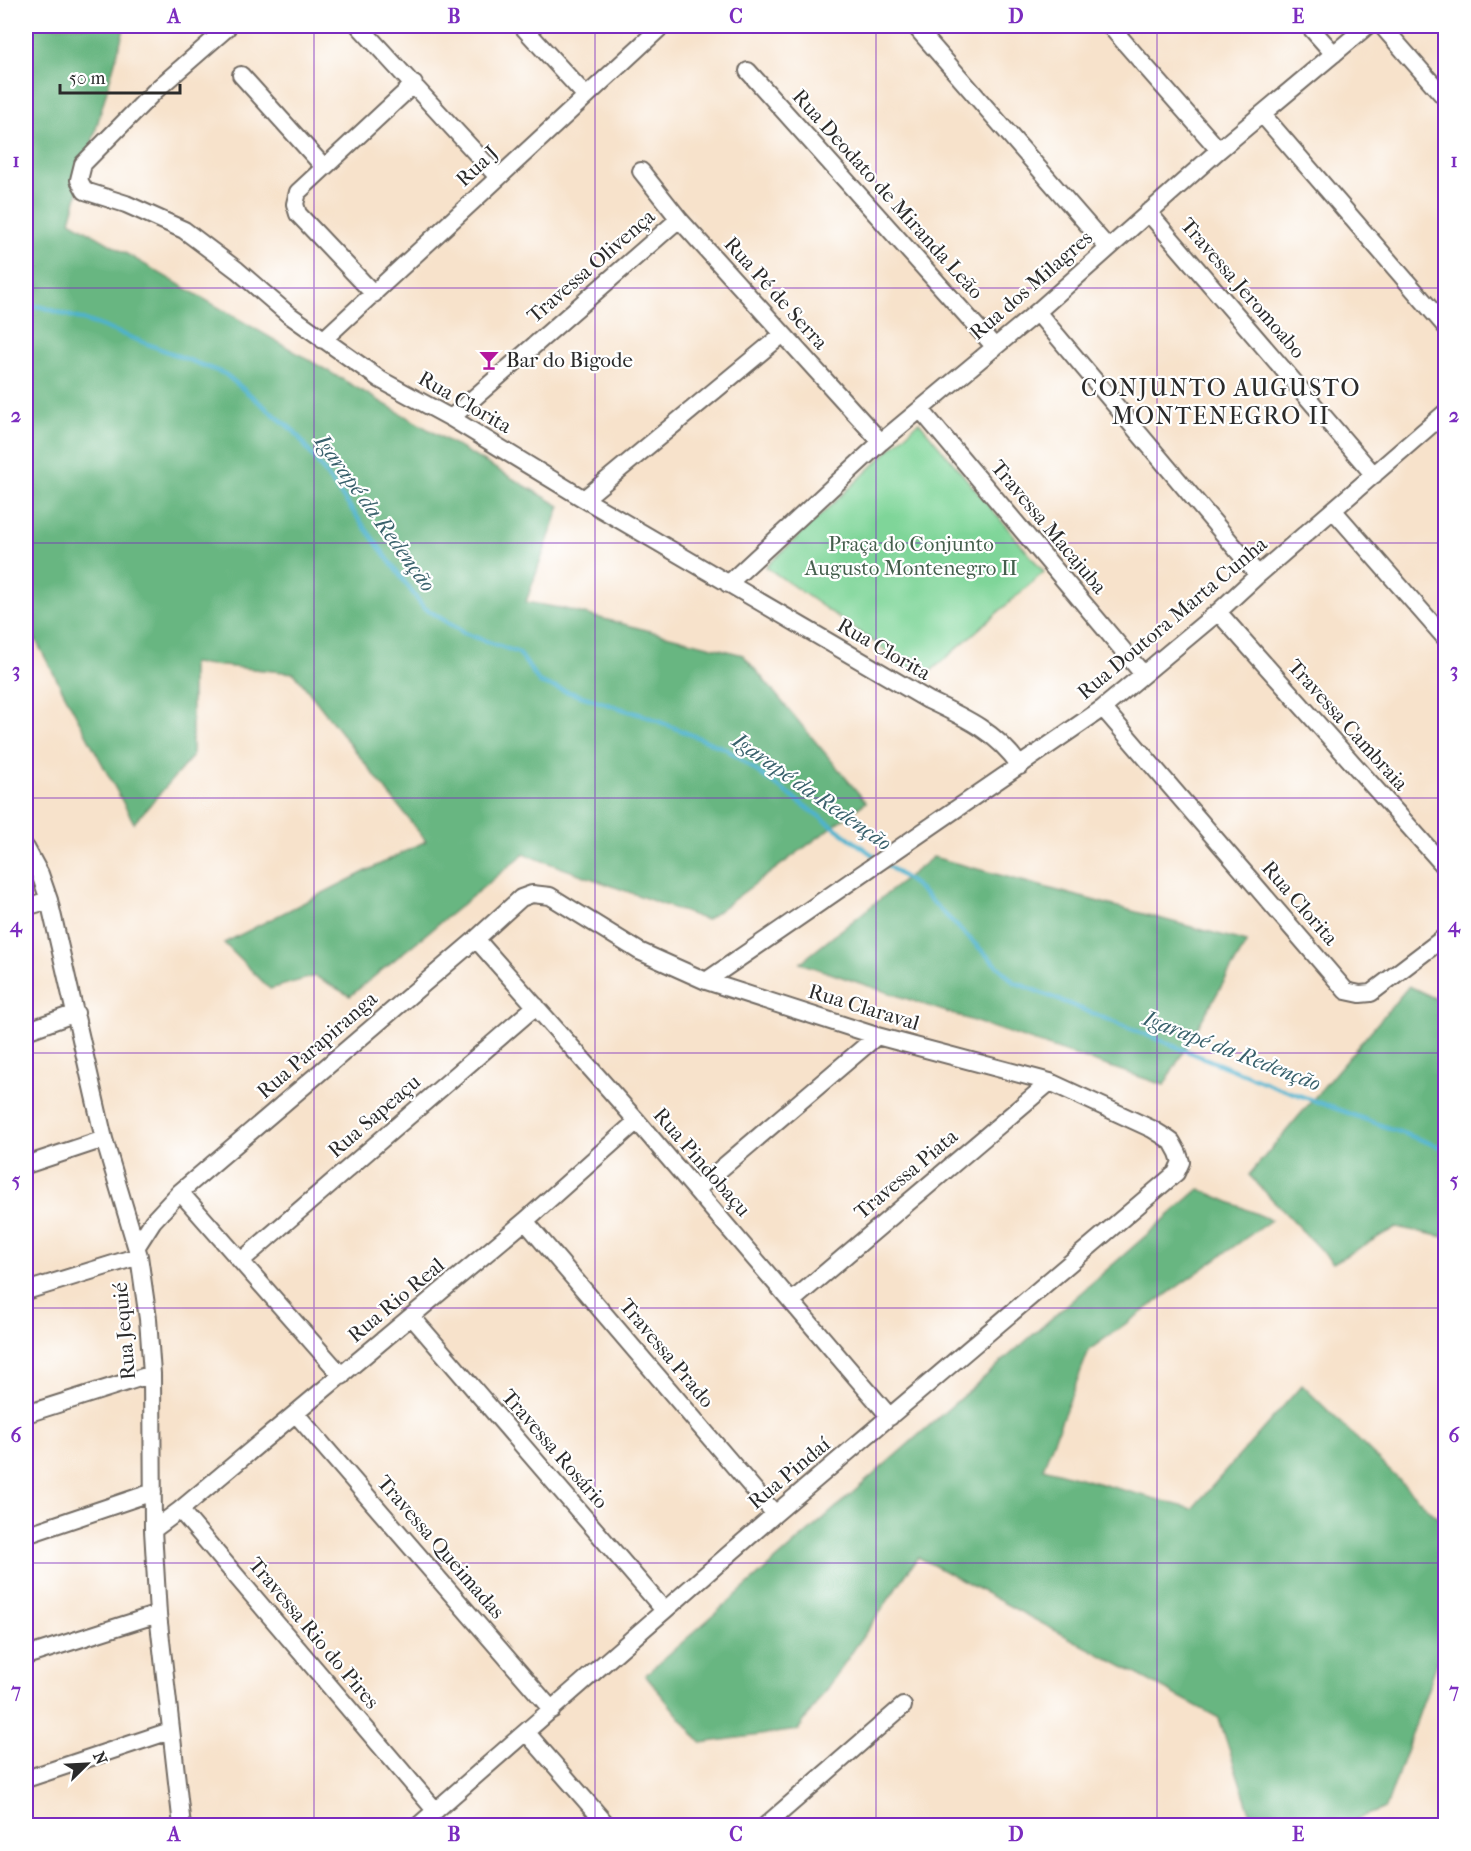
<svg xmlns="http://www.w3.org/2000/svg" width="1471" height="1851" font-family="'IM FELL French Canon',serif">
  <rect width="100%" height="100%" fill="#fff"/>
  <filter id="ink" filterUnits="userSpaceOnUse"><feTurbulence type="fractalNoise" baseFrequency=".0167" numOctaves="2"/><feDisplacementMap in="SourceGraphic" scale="12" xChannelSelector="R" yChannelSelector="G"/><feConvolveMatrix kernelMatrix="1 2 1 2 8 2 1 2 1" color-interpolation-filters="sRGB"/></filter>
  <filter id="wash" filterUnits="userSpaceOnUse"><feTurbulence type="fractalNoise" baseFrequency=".008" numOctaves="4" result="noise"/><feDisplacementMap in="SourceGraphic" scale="24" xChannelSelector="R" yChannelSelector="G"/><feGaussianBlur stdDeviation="1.35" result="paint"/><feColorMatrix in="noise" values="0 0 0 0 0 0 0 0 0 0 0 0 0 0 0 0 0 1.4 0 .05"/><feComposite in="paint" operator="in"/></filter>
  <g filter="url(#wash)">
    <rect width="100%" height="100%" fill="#f7e2cb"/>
    <!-- green -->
    <path fill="#7fd599" stroke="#558062" stroke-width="1.5" d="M919,422L1044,572L924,677L766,567Z"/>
    <!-- forest -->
    <path fill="#67b681" stroke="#497056" stroke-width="1.5" d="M26,26H125L70,221L560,506L526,602L565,609L743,655L866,802L706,920L524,854L350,996L315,976L270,989L224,943L426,841L294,673L192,663V757L134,823L26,622Z
      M933,857L1247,942L1164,1085L800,963Z
      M1409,986L1445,1003V1237L1396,1227L1333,1263L1249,1175Z
      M1199,1189L1271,1220L1089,1350L1043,1468L1192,1509L1302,1385L1445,1525V1640L1386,1808L1339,1825H1254L1219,1718L918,1557L798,1730L701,1743L645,1675Z"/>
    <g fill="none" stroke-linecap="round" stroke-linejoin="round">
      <!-- stream -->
      <path stroke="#4eb2cd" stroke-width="4.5" d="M26,305L42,307L96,324L225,374L295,432L423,607L464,633L519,653L540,683L648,717L726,749L877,858
        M884,863L916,886L1014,982L1274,1086L1446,1149"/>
    </g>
  </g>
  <g filter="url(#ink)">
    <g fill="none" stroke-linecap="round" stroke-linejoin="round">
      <!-- minor casing -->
      <g stroke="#726b63" stroke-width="20">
        <path id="minor" d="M359,26L498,177
          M522,26L586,96
          M915,26L1108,248
          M1110,26L1219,150
          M1309,26L1334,54
          M1382,26L1446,99
          M227,28L156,90L83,164L79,180L85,191L126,204L184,230L237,270L288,314L381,380L451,418L584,499L928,700C964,717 997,732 1020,766
          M748,71L994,346
          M241,75L324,167
          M1262,114L1446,327
          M641,171L679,219L881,442
          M1148,212L1374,475
          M374,294L298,214L295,204L298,192L414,84
          M1037,312L1258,575
          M323,340L662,26
          M921,410L1143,674
          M451,418L679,219
          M584,499L783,334
          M1334,511L1446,639
          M728,584L881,442L1037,312L1219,150L1367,26
          M1218,612L1446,868
          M1103,708L1346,991L1360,994L1371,993L1446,936
          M26,848L40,874L49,900L104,1139L139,1256L148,1319L152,1374L153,1530L158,1614L182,1826
          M26,907L49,900
          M476,939L637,1121L890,1417
          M706,981L1103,708L1218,612L1258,575L1446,412
          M26,1031L76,1013
          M26,1165L104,1139
          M696,1190L877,1036
          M180,1192L342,1376
          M525,1221L775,1514
          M137,1246L153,1221L180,1192L476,939L521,898L532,894L550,896L639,951L706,981L877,1036L1050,1082L1152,1129L1165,1137L1172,1142L1178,1153L1181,1162L1176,1173L775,1514L418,1826
          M241,1261L536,1006
          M26,1291L139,1256
          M792,1301L1050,1082
          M412,1317L664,1610
          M26,1414L152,1374
          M296,1414L552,1710
          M180,1510L525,1221L637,1121
          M153,1530L180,1510L435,1810
          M26,1535L153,1492
          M26,1656L158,1614
          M526,1732L608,1826
          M26,1779L170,1731
          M765,1826L903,1706"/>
      </g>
      <!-- minor -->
      <use href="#minor" stroke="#fff" stroke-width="16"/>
    </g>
  </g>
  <!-- grid -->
  <path fill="none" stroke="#7b2cbf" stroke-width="1.5" stroke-opacity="0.55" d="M314,26V1826M595,26V1826M876,26V1826M1157,26V1826M26,288H1446M26,543H1446M26,798H1446M26,1053H1446M26,1308H1446M26,1563H1446"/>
  <!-- icons -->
  <defs>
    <g id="bar-bare" transform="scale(1.62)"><path d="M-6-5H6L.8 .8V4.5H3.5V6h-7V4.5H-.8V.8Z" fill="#b5179e" stroke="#fff" stroke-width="2.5" paint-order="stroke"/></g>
  </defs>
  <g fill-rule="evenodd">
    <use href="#bar-bare" x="489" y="360"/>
  </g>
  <g text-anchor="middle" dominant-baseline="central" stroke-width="4.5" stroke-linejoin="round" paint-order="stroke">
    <!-- street labels -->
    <g font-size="21" fill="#2b2b2b" stroke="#fff">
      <text transform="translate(477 166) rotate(-43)">Rua J</text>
      <text transform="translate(888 194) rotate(48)">Rua Deodato de Miranda Leão</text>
      <text transform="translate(591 266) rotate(-41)">Travessa Olivença</text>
      <text transform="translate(1031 285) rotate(-41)">Rua dos Milagres</text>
      <text transform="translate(1243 288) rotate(49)">Travessa Jeromoabo</text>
      <text transform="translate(776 293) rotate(48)">Rua Pé de Serra</text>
      <text transform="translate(465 402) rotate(30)">Rua Clorita</text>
      <text transform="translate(1049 527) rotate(50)">Travessa Macajuba</text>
      <text transform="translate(1172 618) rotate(-40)">Rua Doutora Marta Cunha</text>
      <text transform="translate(884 649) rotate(30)">Rua Clorita</text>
      <text transform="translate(1348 725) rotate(48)">Travessa Cambraia</text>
      <text transform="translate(1300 903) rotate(49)">Rua Clorita</text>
      <text transform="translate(864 1007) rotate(17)">Rua Claraval</text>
      <text transform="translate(317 1045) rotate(-41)">Rua Parapiranga</text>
      <text transform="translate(374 1116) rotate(-41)">Rua Sapeaçu</text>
      <text transform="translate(702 1162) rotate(49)">Rua Pindobaçu</text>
      <text transform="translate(906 1174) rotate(-40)">Travessa Piata</text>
      <text transform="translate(396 1300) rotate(-40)">Rua Rio Real</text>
      <text transform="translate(124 1331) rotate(-95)">Rua Jequié</text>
      <text transform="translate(667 1353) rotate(50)">Travessa Prado</text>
      <text transform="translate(555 1449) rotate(49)">Travessa Rosário</text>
      <text transform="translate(789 1473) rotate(-40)">Rua Pindaí</text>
      <text transform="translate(441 1547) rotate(49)">Travessa Queimadas</text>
      <text transform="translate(314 1633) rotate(50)">Travessa Rio do Pires</text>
    </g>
    <!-- poi labels -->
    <g font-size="21" fill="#2b2b2b" stroke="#fff" text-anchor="start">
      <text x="506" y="360">Bar do Bigode</text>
    </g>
    <!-- park labels -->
    <g font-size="21" fill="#445e4c" stroke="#fff">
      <text x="911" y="544">Praça do Conjunto<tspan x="911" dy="24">Augusto Montenegro II</tspan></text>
    </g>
    <!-- water labels -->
    <g font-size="22" font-style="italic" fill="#39616c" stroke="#fff">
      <text transform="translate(375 513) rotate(54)">Igarapé da Redenção</text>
      <text transform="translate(812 792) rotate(35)">Igarapé da Redenção</text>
      <text transform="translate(1232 1051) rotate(21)">Igarapé da Redenção</text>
    </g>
    <!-- quarter labels -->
    <g font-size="24" letter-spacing="1.5" fill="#2b2b2b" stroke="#fff">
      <text x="1221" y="388">CONJUNTO AUGUSTO<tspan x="1221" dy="28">MONTENEGRO II</tspan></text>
    </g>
  </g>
  <!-- margin -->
  <rect width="1471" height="1851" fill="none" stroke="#fff" stroke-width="66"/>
  <!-- north arrow -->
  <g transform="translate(87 1764) rotate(66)" stroke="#ffffff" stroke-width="4.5" paint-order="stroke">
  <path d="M0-4.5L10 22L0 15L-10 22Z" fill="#2b2b2b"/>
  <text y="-9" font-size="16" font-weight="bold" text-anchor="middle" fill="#2b2b2b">N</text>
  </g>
  <!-- scale -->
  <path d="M60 84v9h120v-9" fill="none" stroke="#2b2b2b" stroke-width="3"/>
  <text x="69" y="84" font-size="18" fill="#2b2b2b" stroke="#ffffff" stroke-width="4.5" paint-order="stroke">50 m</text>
  <rect x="33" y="33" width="1405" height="1785" fill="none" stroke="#7b2cbf" stroke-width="2"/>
  <g font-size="20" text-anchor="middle" font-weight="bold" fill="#7b2cbf">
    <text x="174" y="23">A</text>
    <text x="454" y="23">B</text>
    <text x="736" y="23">C</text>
    <text x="1016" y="23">D</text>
    <text x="1298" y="23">E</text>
    <text x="16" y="167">1</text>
    <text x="1454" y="167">1</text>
    <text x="16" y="422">2</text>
    <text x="1454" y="422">2</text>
    <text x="16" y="677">3</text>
    <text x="1454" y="677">3</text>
    <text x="16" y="932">4</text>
    <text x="1454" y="932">4</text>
    <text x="16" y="1187">5</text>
    <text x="1454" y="1187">5</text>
    <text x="16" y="1442">6</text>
    <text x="1454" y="1442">6</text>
    <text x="16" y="1697">7</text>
    <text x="1454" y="1697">7</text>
    <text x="174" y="1841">A</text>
    <text x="454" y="1841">B</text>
    <text x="736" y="1841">C</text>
    <text x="1016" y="1841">D</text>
    <text x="1298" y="1841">E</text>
  </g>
</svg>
